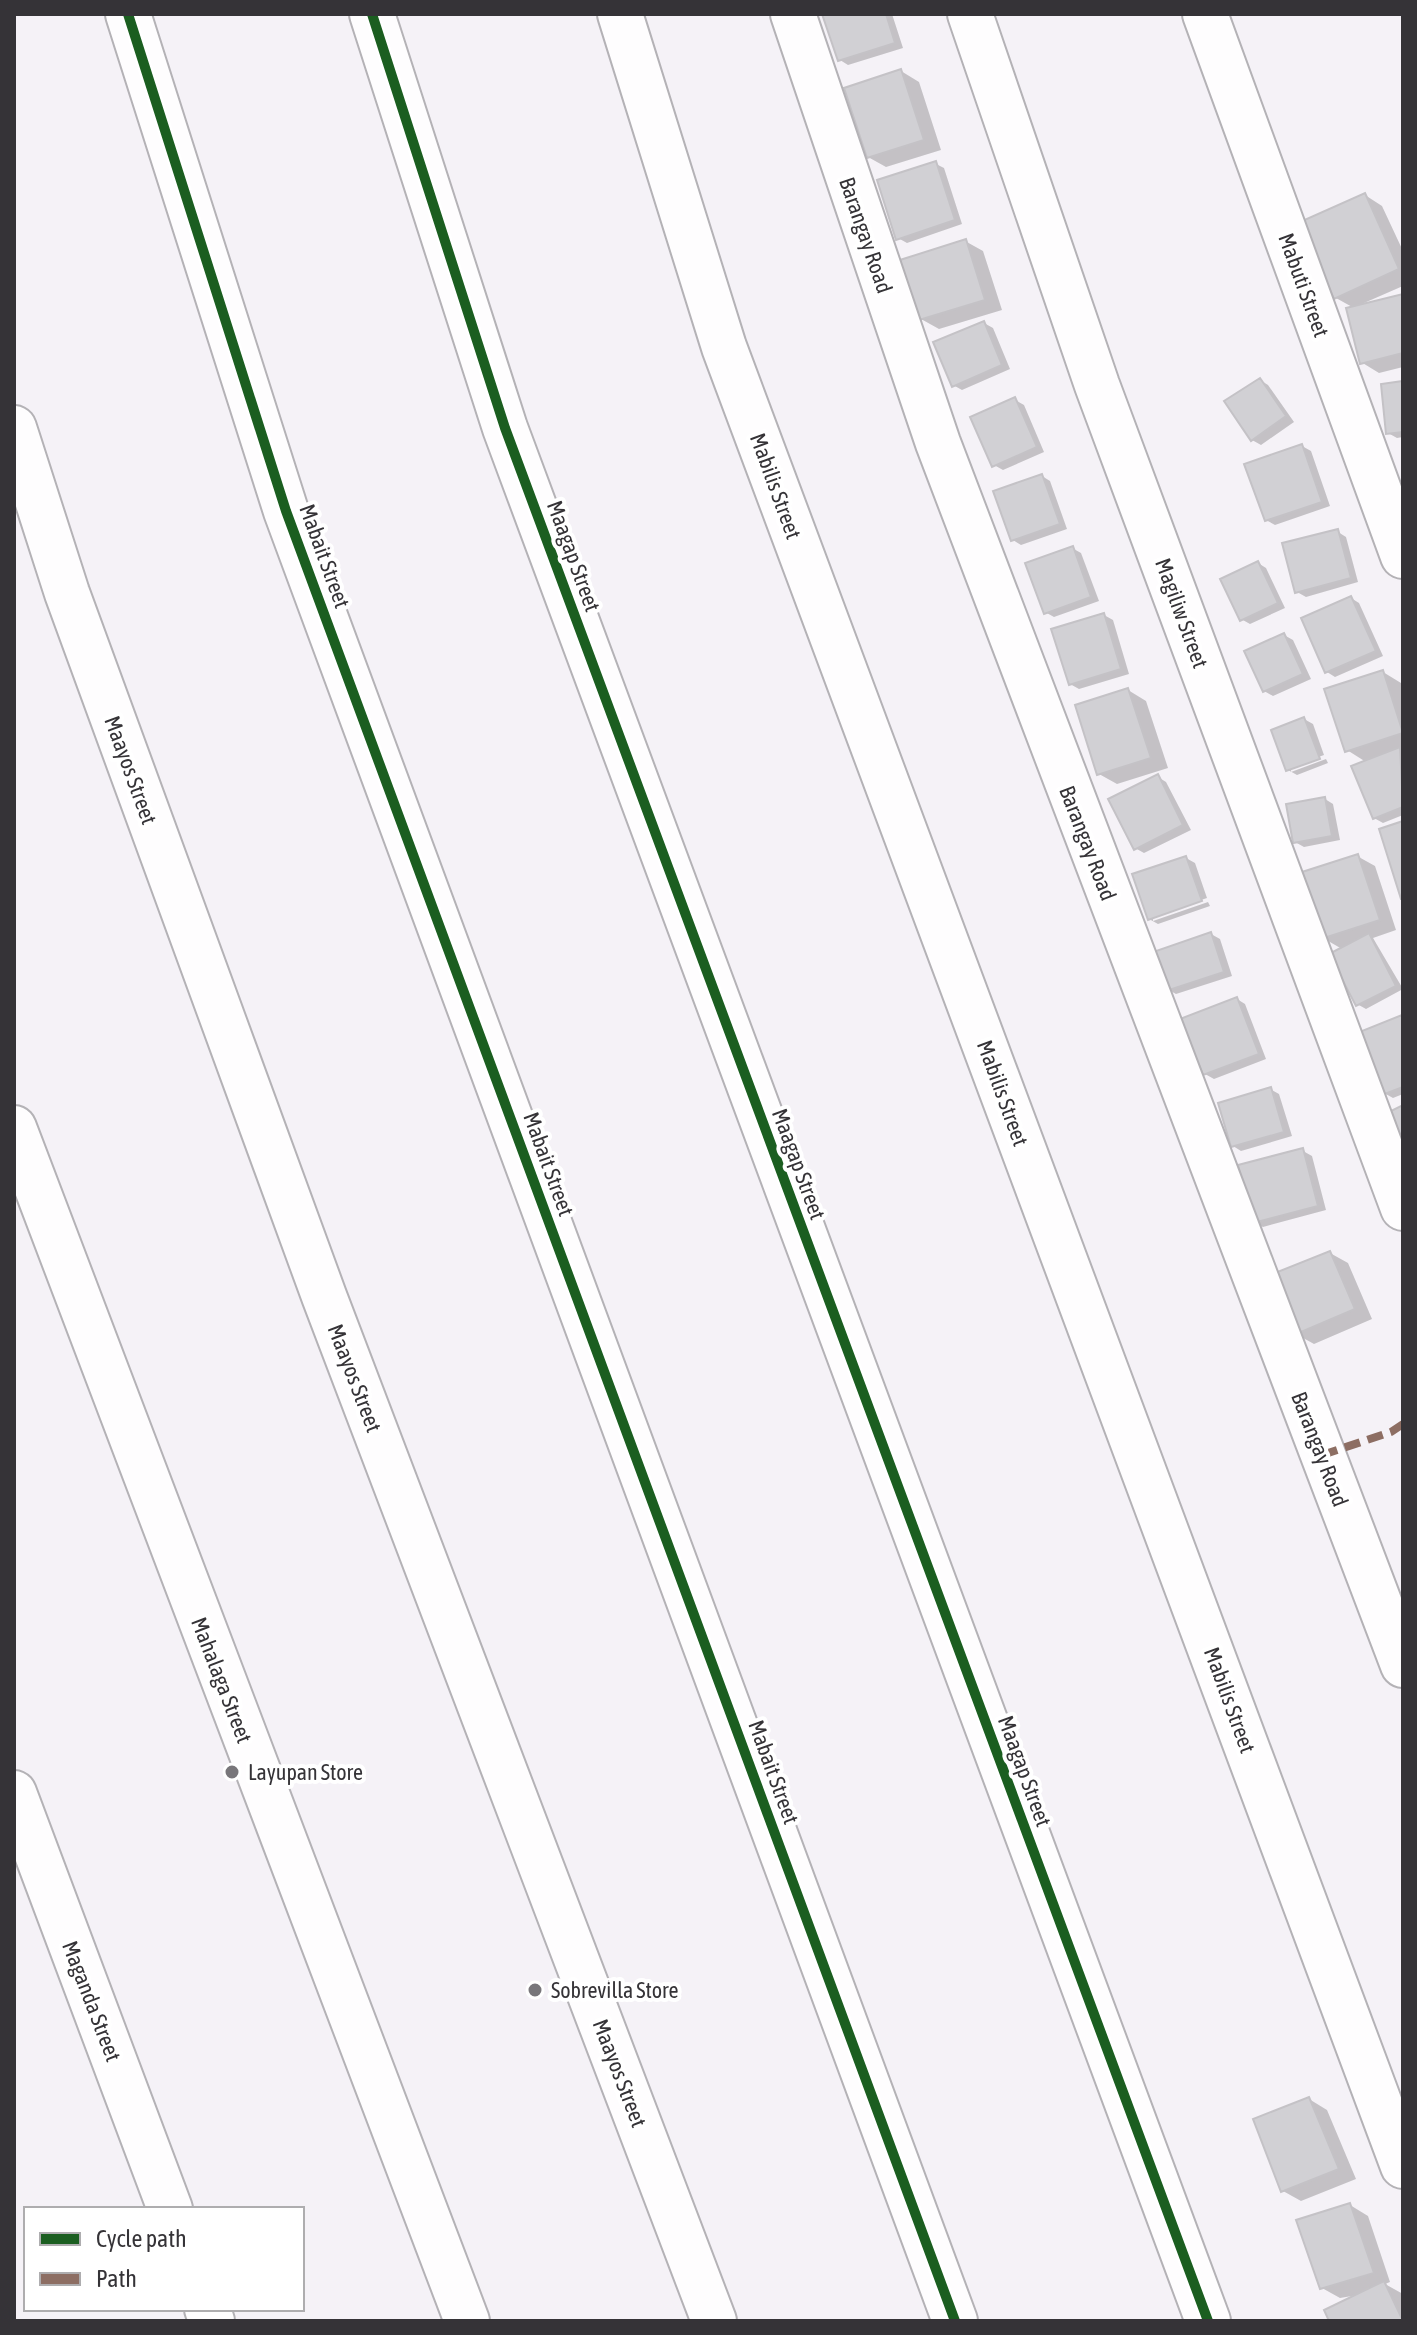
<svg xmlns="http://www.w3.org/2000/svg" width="1417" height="2335" font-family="'Asap Condensed',sans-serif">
  <rect width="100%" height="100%" fill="#f5f2f7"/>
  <!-- shadow -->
  <path fill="#0003" d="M825,14H892L903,48L848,65L840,60Z
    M901,71L919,82L941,150L886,167L868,157Z
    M936,164L944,168L962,224L907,243L898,238Z
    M1365,195L1382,206L1403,251V286L1364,303L1403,296V367L1379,373L1361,362L1354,308L1336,298Z
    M965,241L983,251L1002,310L939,329L921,319Z
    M984,323L993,328L1010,369L962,390L953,385Z
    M1260,380L1268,385L1294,422L1261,445L1252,440Z
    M1403,383V437L1397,438L1388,433Z
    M1015,400L1024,405L1044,452L1003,470L994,465Z
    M1302,446L1311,451L1330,506L1275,525L1266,520Z
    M1042,476L1050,481L1067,529L1021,545L1013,540Z
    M1338,532L1346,537L1358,582L1306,597L1297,592Z
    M1072,548L1081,553L1099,601L1054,617L1045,612Z
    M1258,563L1266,568L1285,608L1250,624L1241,619Z
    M1351,598L1359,603L1383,656L1335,677L1327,672Z
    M1104,615L1113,620L1129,674L1079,689L1070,684Z
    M1284,635L1293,640L1311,679L1273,696L1264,691Z
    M1383,672L1401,683L1403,688V815L1383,823L1374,818L1366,762L1347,750Z
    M1128,690L1146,701L1168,768L1117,784L1099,774Z
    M1304,719L1313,724L1324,755L1291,767V772L1326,759L1328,763L1297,775L1288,770Z
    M1158,777L1166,782L1191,830L1144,853L1135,848Z
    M1325,799L1333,804L1340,840L1304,847L1295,842Z
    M1357,856L1375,866L1396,930L1373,938L1403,989L1366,1009L1357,1004L1342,949L1323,938Z
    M1186,858L1195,863L1207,898L1153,916V921L1208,902L1210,906L1158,924L1149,919Z
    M1211,934L1220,939L1232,976L1176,994L1167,989Z
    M1237,999L1245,1004L1266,1059L1214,1079L1205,1074Z
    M1403,1017V1094L1393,1098L1384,1093L1359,1034Z
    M1270,1089L1279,1094L1292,1136L1241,1151L1233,1146Z
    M1303,1151L1312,1156L1326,1210L1263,1227L1254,1222Z
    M1330,1253L1348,1263L1372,1319L1314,1344L1296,1334Z
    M1309,2099L1327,2110L1356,2179L1301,2201L1283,2191Z
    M1350,2205L1368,2216L1390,2282L1385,2284L1403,2294V2321H1331L1364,2294L1340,2298L1322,2288Z"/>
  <!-- building -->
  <path fill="#d1d0d4" stroke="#c4c2c6" stroke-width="2" d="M822,14H886L895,43L838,61Z
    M901,69L924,140L867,158L844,88Z
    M936,161L955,220L896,240L877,180Z
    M1365,193L1399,269L1334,299L1300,222Z
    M966,239L985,300L919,320L900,260Z
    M1403,294V353L1360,364L1346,308Z
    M984,321L1002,365L952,387L933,342Z
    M1260,378L1286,416L1251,441L1224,401Z
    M1403,381V432L1386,434L1381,384Z
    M1015,397L1037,447L992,467L970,417Z
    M1302,444L1322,502L1265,521L1244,464Z
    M1042,474L1060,524L1011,541L993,491Z
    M1338,529L1351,578L1295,593L1282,543Z
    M1073,546L1091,597L1044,614L1025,563Z
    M1258,561L1278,603L1240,621L1220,579Z
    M1351,596L1376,651L1325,673L1301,618Z
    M1104,613L1121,669L1069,685L1051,629Z
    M1284,633L1303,674L1263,692L1244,651Z
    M1383,670L1403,733L1345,752L1324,689Z
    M1128,688L1151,758L1097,775L1075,705Z
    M1304,717L1320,759L1286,771L1271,730Z
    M1400,747L1403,807L1373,819L1351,766Z
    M1158,774L1183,825L1134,850L1108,799Z
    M1325,797L1332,836L1293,843L1286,804Z
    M1403,821V899H1401L1379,829Z
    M1358,854L1380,920L1321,939L1299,873Z
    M1186,856L1202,901L1148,920L1132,874Z
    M1211,932L1224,972L1166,991L1153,952Z
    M1369,933L1396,986L1356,1006L1329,954Z
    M1237,997L1259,1054L1203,1075L1180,1019Z
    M1402,1015L1403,1087L1382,1095L1357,1033Z
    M1271,1087L1284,1132L1231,1147L1218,1103Z
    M1403,1105V1141L1389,1112Z
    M1303,1148L1318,1206L1253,1223L1238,1165Z
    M1330,1251L1355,1309L1294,1335L1270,1275Z
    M1309,2097L1339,2169L1281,2192L1253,2119Z
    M1350,2203L1374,2273L1320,2289L1296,2220Z
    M1384,2281L1403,2321H1329L1324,2310Z"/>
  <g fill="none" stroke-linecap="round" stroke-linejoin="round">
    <!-- street casing -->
    <g stroke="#b4b2b6" stroke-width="48">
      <path id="street" d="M128,14L286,511L955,2321
        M372,14L505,428L1208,2321
        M620,14L724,347L1403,2166
        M970,14L1097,385L1403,1208
        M1205,14L1403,556
        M14,428L67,593L324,1296L714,2321
        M14,1128L467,2321
        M14,1793L170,2209
        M207,2309L212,2321"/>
    </g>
    <!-- secondary casing -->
    <g stroke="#b4b2b6" stroke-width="48">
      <path id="secondary" d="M793,14L938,443L1403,1665"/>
    </g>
    <!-- street -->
    <use href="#street" stroke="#fefdfe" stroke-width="44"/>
    <!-- secondary -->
    <use href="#secondary" stroke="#fefdfe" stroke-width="44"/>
    <!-- quiet -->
    <path stroke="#8d6e63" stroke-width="8" stroke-dasharray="16 8" stroke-linecap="butt" d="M1322,1455L1391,1432L1403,1424"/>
    <!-- cycleway casing -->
    <g stroke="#fff" stroke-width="15">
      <path id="cycleway" d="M128,14L286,511L955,2321
        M372,14L505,428L1208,2321"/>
    </g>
    <!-- cycleway -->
    <use href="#cycleway" stroke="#1b5e20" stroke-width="10"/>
  </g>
  <!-- markers -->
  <g fill="#78767a" stroke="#fff" stroke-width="3">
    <circle cx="232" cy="1772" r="8"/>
    <circle cx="535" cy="1990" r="8"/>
  </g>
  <g text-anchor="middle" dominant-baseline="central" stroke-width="8" stroke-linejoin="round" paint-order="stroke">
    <!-- street labels -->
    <g font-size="22" fill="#353337" stroke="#fff">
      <text transform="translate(866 235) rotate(71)">Barangay Road</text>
      <text transform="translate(1304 285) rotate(70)">Mabuti Street</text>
      <text transform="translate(776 486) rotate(70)">Mabilis Street</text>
      <text transform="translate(325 556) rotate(70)">Mabait Street</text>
      <text transform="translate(574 556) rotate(70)">Maagap Street</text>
      <text transform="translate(1182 613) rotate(70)">Magiliw Street</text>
      <text transform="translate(131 770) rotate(70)">Maayos Street</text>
      <text transform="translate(1088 843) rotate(69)">Barangay Road</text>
      <text transform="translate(1003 1093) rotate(70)">Mabilis Street</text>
      <text transform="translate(549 1164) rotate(70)">Mabait Street</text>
      <text transform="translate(799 1164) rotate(70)">Maagap Street</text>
      <text transform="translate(355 1378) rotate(69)">Maayos Street</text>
      <text transform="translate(1320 1449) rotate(69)">Barangay Road</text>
      <text transform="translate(222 1680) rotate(69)">Mahalaga Street</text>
      <text transform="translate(1230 1700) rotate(70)">Mabilis Street</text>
      <text transform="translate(1025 1771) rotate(70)">Maagap Street</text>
      <text transform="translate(774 1772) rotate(70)">Mabait Street</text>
      <text transform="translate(92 2001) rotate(69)">Maganda Street</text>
      <text transform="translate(620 2073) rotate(69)">Maayos Street</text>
    </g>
    <!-- poi labels -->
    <g font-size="22" fill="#353337" stroke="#fff" text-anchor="start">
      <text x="248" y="1772">Layupan Store</text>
      <text x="551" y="1990">Sobrevilla Store</text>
    </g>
  </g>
  <!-- border -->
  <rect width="1417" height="2335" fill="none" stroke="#353337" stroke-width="32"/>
  <!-- legend -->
  <rect x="24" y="2207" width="280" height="104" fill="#ffffff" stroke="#aeadaf" stroke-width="2"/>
  <rect x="40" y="2233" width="40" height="12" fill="#1b5e20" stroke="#aeadaf" stroke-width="2"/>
  <text x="96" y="2247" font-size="24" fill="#353337">Cycle path</text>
  <rect x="40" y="2273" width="40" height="12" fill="#8d6e63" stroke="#aeadaf" stroke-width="2"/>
  <text x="96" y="2287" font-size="24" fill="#353337">Path</text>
</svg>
